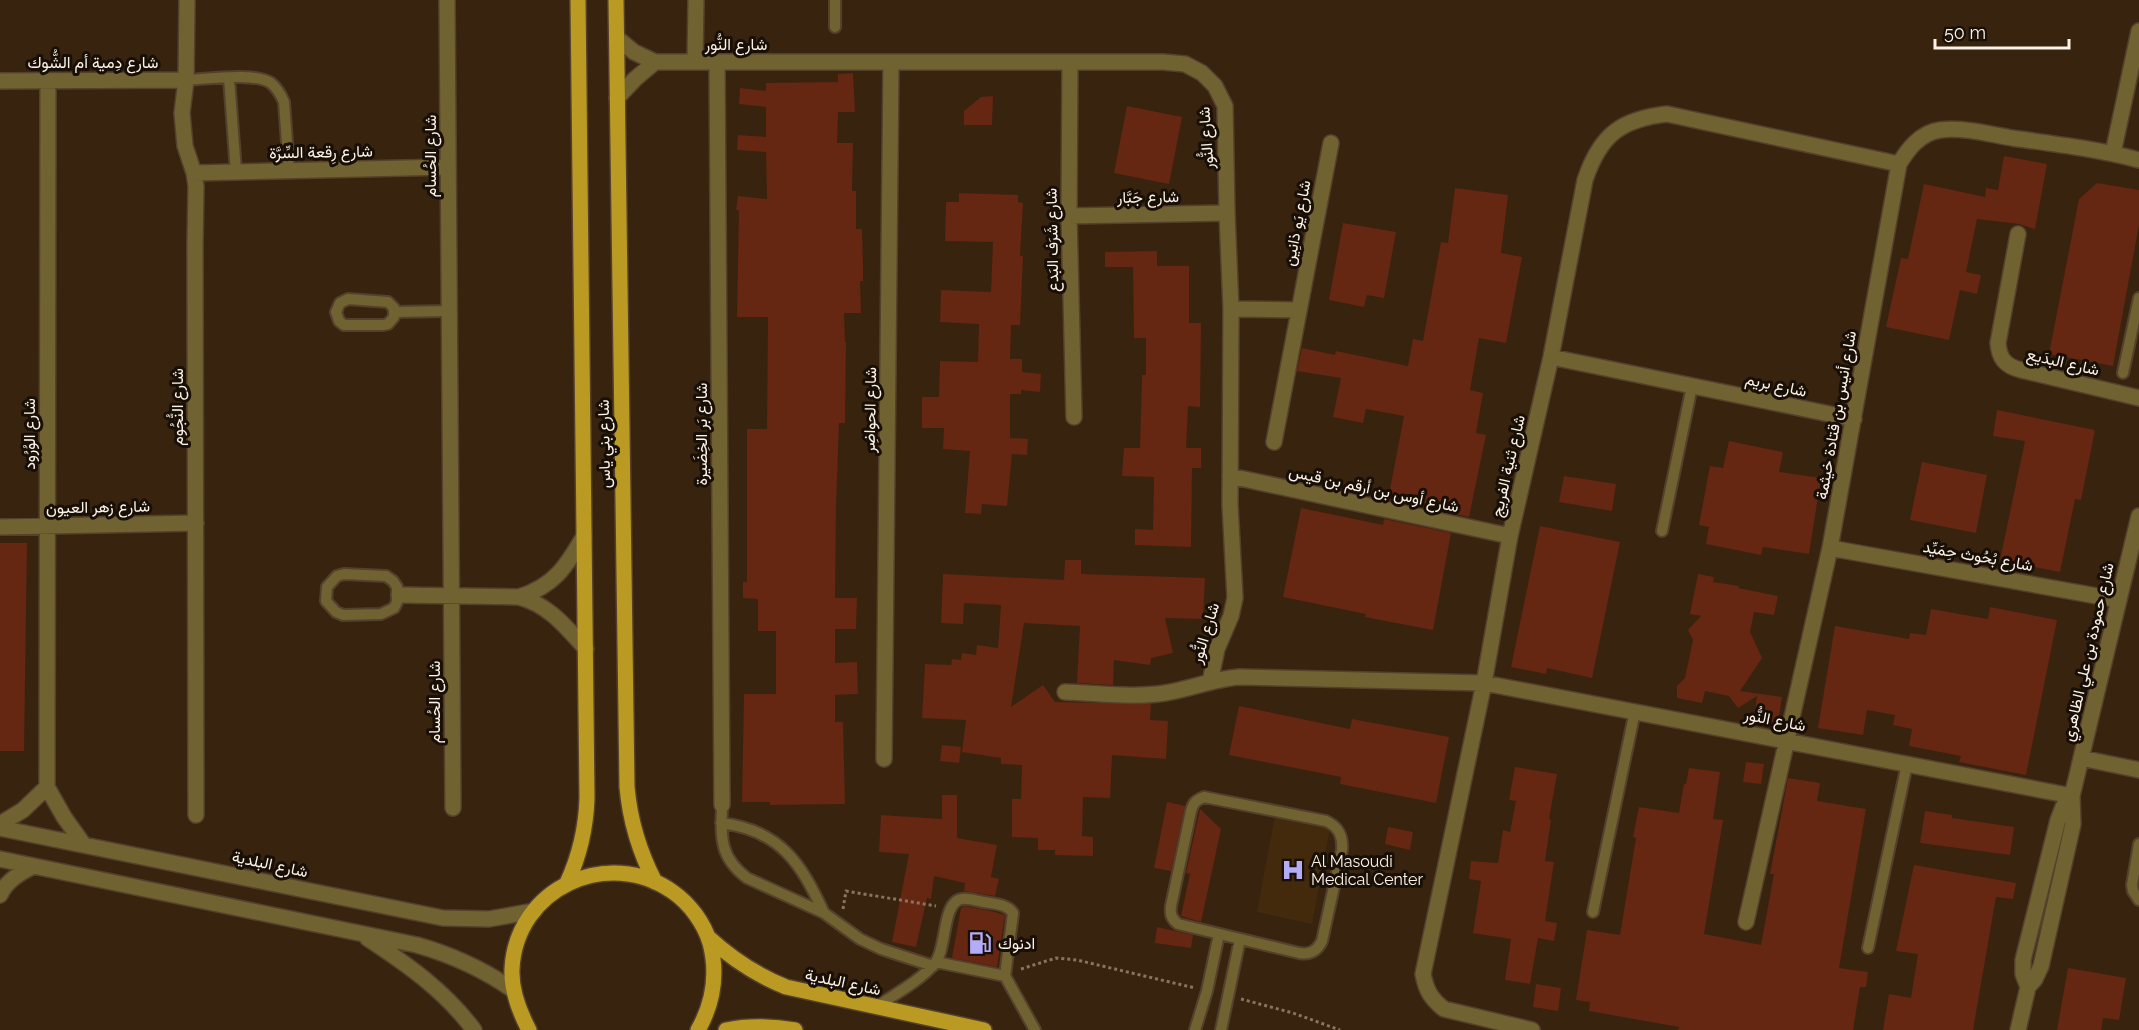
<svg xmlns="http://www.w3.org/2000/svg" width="2139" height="1030" font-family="Raleway,Vazirmatn,sans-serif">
  <rect width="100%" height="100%" fill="#38230e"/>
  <!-- built -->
  <path fill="#432a0d" d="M1275,816L1330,828L1312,924L1257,912Z"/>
  <!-- building -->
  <path fill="#652612" d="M853,73L855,112H838L837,143H853L852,191H856V229H862L863,266V281H860L861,313H844L845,342H846L845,423H839L836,505L835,598H857L856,629H835V663L857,662L858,694L835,695V722H843L845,804L770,805V802H742L744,694H776V631H758V599L743,598V582H747V429H767L768,317H737L739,210H736L738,196L767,199L766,152L737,150L738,135L766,137V107L739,104L740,88L766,91V83L838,82V74Z
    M993,96L992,125H964V111L981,97Z
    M1127,106L1182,117L1169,184L1114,173Z
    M2004,156L2047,164L2035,229L2019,224L1977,219L1966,272L1981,275L1977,294L1960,290L1949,340L1886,327L1901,258L1908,259L1924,184L1985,197L1986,188L1998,190Z
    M2097,183L2139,190V225L2113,366L2049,354L2079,199Z
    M1455,188L1508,195L1501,253L1522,257L1506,343L1479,338L1470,390L1483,393L1476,433L1486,435L1469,517L1388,500L1404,416L1366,409L1363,423L1333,417L1341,378L1297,371L1302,348L1335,355L1336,351L1408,366L1413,339L1423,341L1441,242L1448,243Z
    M959,193L1018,195V202L1023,203L1020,256H1023L1020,325H1011L1010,359H1022V372L1041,374L1040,392L1021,390V394H1010V438L1028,439L1027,455L1012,454L1007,506L982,504L981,514L965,513L970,451L943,449L944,428H922V397H939L940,361L978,362L979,324L940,322L941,290L991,292L993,242L945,241L946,202H959Z
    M1343,223L1396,232L1384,298L1367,295L1364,307L1329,300Z
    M1157,251V266H1189V323H1201L1200,407L1188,406L1186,448H1201V468H1192L1191,547L1135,545V529L1153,530L1154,477L1122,476L1124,448H1140L1142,375H1146V338H1134L1133,267H1105V252Z
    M1997,410L2095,430L2081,500L2075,499L2060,572L2000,560L2025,441L1993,436Z
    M1729,441L1783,452L1779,472L1821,478L1809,554L1763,547L1761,555L1706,544L1709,527L1699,525L1710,466L1723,468Z
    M1922,462L1987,475L1976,533L1910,520Z
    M1564,476L1616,484L1612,511L1559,502Z
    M1301,508L1383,525L1384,519L1451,533L1433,630L1365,617L1366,614L1283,597Z
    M1540,526L1620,542L1592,678L1547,668L1546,674L1511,667Z
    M0,543H27L24,751H0Z
    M1065,560H1081V574L1205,578L1203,619L1165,618L1173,653L1151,658L1150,665L1114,660L1113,685L1077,683L1080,626L1024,623L1011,707L1043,685L1055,702L1151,704L1150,720L1168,721L1166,759L1112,755L1110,798L1083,797L1082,836L1093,837V856L1055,855V850H1038V838L1012,837V799H1021L1022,765L1001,764V758L962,752L966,720L922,718L925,664L951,665L952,659L961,660L962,653L976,655L977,645L998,648L1001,605L964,603L963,624L941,623L943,574L1064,580Z
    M1698,574L1714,577L1713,582L1739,586L1738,588L1778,596L1774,615L1754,612L1750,632L1762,658L1740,691L1782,697L1778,723L1754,719L1757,696L1738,708L1729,696L1705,691L1702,703L1677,698V686L1685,678L1693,640L1688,630L1701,616L1690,614Z
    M1990,607L2057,620L2026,775L1959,762L1961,756L1909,746L1912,729L1893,725L1895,715L1867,710L1863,735L1818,728L1835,626L1909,639L1910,633L1926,635L1931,609L1988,619Z
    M1239,706L1350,729L1352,719L1449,737L1436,803L1340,784L1341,777L1229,755Z
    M942,745L961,747L959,763L940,761Z
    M1746,762L1764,764L1761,784L1743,782Z
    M1515,767L1557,774L1549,819L1551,820L1545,861L1554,862L1545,921L1557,923L1554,941L1538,938L1530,984L1505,980L1511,939L1473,933L1481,881L1469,879L1471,861L1498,863L1503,830L1510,832L1516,801L1509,800Z
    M1689,768L1720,772L1713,819L1723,820L1704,934L1761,945L1774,874H1770L1788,778L1820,783L1817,801L1866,809L1839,968L1868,972L1866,987H1860L1853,1030H1678L1679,1027L1589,1011L1590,1002L1576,1000L1587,930L1620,935L1636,838L1633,837L1639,807L1679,813L1684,784H1686Z
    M942,795H957V838L997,845L991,877L999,879L995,896L964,891L965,883L934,876L931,899L927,898L916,947L892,942L909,854L879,852L881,815L942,819Z
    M1167,802L1185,806L1171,871L1154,868Z
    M1200,809L1221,829L1201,922L1181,916L1190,874L1186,873Z
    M1925,811L1952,815V818L2014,827L2010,855L1920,843Z
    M1388,827L1413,832L1410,850L1385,844Z
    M1914,865L2016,883L2013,899L1996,897L1973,1030H1883L1889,994L1911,998L1918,954L1896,951Z
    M964,906L991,911L1005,915L997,967L952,958L961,908Z
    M1157,927L1193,935L1191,948L1155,943Z
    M2068,968L2126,978L2119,1020L2103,1018L2101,1030H2057Z
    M1536,984L1561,988L1558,1011L1533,1007Z"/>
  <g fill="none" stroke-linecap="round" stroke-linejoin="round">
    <!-- lane casing -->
    <g stroke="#54402d" stroke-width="14">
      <path id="lane" d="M835,27V0
        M229,78L236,172
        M186,80C207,79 254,72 271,83C277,88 281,95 284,102L289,171
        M348,299L388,302L394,308V317L388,324L383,325H344L339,321L336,312L340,303Z
        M395,312L449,311
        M2123,373L2139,298
        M1662,531L1692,386
        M344,574L386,576L393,581L397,587V602L394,608L381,614L343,615L336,612L326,601L327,587L337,576Z
        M1204,797L1326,821C1339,827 1343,836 1342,850L1322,941C1317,951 1310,955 1299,953L1178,924C1171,918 1170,914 1171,906L1191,811C1193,803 1196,800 1204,797Z
        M722,805C721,837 719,857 747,878L824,913L860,939L881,949L933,966
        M721,823C780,830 801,863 824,913
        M2139,844L2132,885L2133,891L2139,900
        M1593,912L1635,711
        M1868,948L1907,764
        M936,962L1005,976
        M876,1007C895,994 920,981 935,963C947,949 942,901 962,899C969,898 977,901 984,902C995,904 1007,904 1013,913L1005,976L1035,1030
        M1195,1030L1207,991L1219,934
        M1221,1030L1240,939"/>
    </g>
    <!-- street casing -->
    <g stroke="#54402d" stroke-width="18">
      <path id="street" d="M187,0L186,80L182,113L185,146L194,173L196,186L195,244L196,815
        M447,0L453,808
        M617,38L634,52L655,62H1163L1185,64L1202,73L1215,86L1225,106L1227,213L1231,309L1230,505L1235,598L1231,616L1217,649L1210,682
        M695,62L696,0
        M717,62L722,805
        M1070,62L1069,216L1074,417
        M0,81L186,80
        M48,81L47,787L64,817L84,845
        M617,98L635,79L655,62
        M2113,153L2139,31
        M194,173L448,167
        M1069,216L1227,213
        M2018,234L1998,343C1999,358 2005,366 2021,370L2139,398
        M1231,309L1299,310
        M1551,357L1854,419
        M1274,442L1331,143
        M1230,476L1510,536
        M0,527L196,523
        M1830,548L2119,600
        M399,595L519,597C549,605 566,627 586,649
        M519,597C554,586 566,567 584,536
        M1065,692C1098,693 1133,698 1165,693C1190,689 1213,679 1239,677L1484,683L2072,796
        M2081,758L2139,770
        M884,759L891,62
        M0,824L23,810L47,787
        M0,828L443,918L489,919L534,911
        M0,859L417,945C452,955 483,969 513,990
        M0,895C6,881 21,872 34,866
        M1746,922L1830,548L1899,164C1908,149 1920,133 1940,130C1963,127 1989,134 2012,138C2055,144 2097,149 2139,160
        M367,938C408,965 445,991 474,1030
        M2028,987L2023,974V960L2058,820L2063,807L2072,796
        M1532,1030L1444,1009C1431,999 1426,990 1423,974L1484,683L1510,536L1551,357L1585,180C1600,135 1621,119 1667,114L1899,164
        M2018,1030L2028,987L2035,979L2041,966L2073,824L2072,796L2139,516"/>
    </g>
    <!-- primary casing -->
    <g stroke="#54402d" stroke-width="18">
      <path id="primary" d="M616,0L627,787C630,821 639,851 655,882
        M567,883C580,855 586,829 587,798L578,0
        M708,937C732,959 756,975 786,987L984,1030
        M529,1030C519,1011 511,991 512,969C516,888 608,846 673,892C690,904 704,923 710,943C718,974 714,1002 698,1030
        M726,1030C750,1025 772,1026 795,1030"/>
    </g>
    <!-- path -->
    <path stroke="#867563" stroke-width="3" stroke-dasharray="3 3" stroke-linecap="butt" d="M843,909L846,891L936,906
      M1021,969L1056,958L1077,960L1195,988
      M1241,999L1293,1013L1340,1030"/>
    <!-- lane -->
    <use href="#lane" stroke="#716231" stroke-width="10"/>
    <!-- street -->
    <use href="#street" stroke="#716231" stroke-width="15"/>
    <!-- primary -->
    <use href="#primary" stroke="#ba9a23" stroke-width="15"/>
  </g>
  <!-- icons -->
  <defs>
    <g id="hospital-bare" transform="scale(1.8)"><path d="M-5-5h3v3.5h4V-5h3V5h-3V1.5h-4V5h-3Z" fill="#b5acf8" stroke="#180f06" stroke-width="2.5" paint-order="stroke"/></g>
    <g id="fuel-bare" transform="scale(1.8)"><path d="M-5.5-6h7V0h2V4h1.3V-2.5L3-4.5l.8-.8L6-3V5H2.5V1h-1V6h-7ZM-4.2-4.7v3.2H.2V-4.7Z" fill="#b5acf8" stroke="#180f06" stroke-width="2.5" paint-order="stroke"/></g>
  </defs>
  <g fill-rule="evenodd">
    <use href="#hospital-bare" x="1293" y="870"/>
    <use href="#fuel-bare" x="980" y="943"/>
  </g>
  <g text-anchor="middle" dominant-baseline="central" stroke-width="6" stroke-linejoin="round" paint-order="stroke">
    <!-- street labels -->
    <g font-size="16" fill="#fef3e8" stroke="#180f06">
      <text x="736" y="44">شارع النُّور</text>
      <text x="93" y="62">شارع دِمية أم الشُّوك</text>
      <text transform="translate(1206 138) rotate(-94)">شارع النُّور</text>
      <text transform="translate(321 152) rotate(-1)">شارع رِقعة السِّرَّة</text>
      <text transform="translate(430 156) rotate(-90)">شارع الحُسام</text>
      <text transform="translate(1148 197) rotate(-1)">شارع جَبَّار</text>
      <text transform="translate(1297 223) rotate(-79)">شارع يَو ذانِين</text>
      <text transform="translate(1052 240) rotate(-91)">شارع شَرَف البَدع</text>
      <text transform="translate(2063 362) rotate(13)">شارع البدَيع</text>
      <text transform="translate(1776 385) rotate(12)">شارع بريم</text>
      <text transform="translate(177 407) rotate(-90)">شارع النُّجُوم</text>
      <text transform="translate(870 410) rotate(-89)">شارع الحواضِر</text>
      <text transform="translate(1836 415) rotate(-80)">شارع أنيس بن قتادة خيثمة</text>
      <text transform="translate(29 434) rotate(-90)">شارع الوُرُود</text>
      <text transform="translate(701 434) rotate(-90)">شارع بَر الخِضَيرة</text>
      <text transform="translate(604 444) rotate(-91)">شارع بني ياس</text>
      <text transform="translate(1508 466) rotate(-77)">شارع ثنية الفريج</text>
      <text transform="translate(1374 489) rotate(12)">شارع أوس بن أرقم بن قيس</text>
      <text transform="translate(98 507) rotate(-1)">شارع زهر العيون</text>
      <text transform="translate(1978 556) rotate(10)">شارع بُحُوث حِمَيِّد</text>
      <text transform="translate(1205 633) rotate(-73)">شارع النُّور</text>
      <text transform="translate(2088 652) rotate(-77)">شارع حمودة بن علي الظاهري</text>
      <text transform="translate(434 702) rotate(-90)">شارع الحُسام</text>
      <text transform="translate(1775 720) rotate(11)">شارع النُّور</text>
      <text transform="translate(270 864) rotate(12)">شارع البلدية</text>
      <text transform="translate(843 982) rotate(12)">شارع البلدية</text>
    </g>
    <!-- poi labels -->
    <g font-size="16" fill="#fef3e8" stroke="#180f06" text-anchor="start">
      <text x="1311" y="861">Al Masoudi<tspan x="1311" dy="18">Medical Center</tspan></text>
      <text x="998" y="943">ادنوك</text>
    </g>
  </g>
  <!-- scale -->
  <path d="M1935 39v9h134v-9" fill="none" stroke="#fef3e8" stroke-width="3"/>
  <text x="1944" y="39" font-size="18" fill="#fef3e8" stroke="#180f06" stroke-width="4.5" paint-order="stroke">50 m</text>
</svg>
